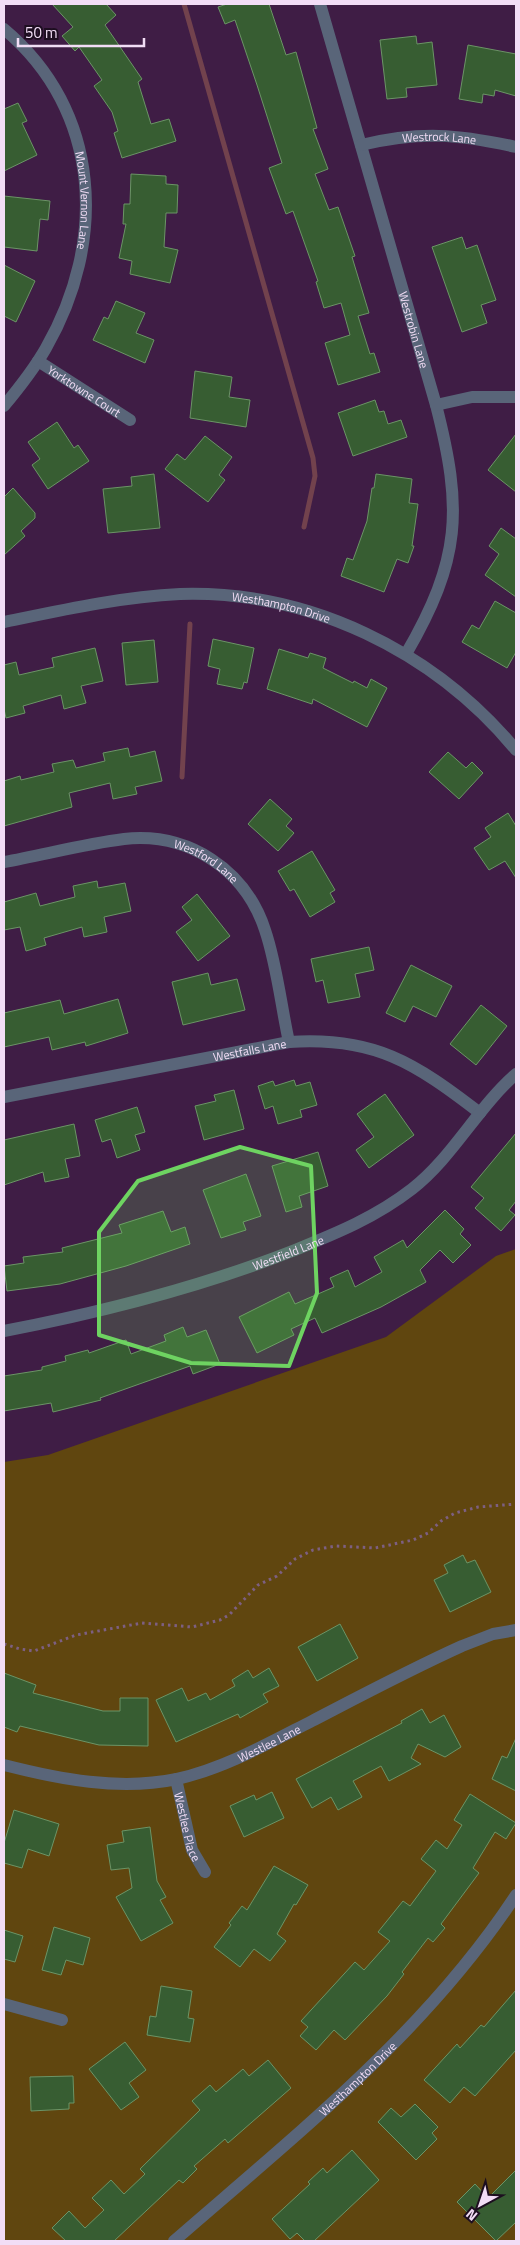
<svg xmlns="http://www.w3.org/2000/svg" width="520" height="2245" font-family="'Titillium Web',sans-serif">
  <rect width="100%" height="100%" fill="#3f1d45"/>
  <!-- green -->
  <path fill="#60460f" d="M516,1249V2241H4V1462L48,1455L386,1337L496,1256Z"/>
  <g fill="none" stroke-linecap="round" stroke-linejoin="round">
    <!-- stream -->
    <path stroke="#72424d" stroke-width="5" d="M184,4L313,458L315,476L304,527
      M182,777L190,624"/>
  </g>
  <!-- building -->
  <path fill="#375d32" stroke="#6b9466" d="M52,4H106L116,15L105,25L142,79L138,82L151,124L169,119L176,141L122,158L114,133L118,131L112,112L94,86L102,80L79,47L75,51L62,36L73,27Z
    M227,4H269L286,55L296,52L317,128L313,129L328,169L315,174L329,210L338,207L355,256L352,257L369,313L358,316L370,354L374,353L380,372L338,385L325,343L350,335L341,303L324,308L316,282L318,281L293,211L286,214L269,168L282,163L257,85L235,20L225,24L218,7Z
    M416,36L417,44L432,42L437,85L406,88L407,97L387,99L380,40Z
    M468,45L516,54V96L495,90L494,96L483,94L482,103L459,99Z
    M18,103L27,121L22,123L37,155L4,171V109Z
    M131,174L166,176V184L178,185L177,213H166L164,247L178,250L170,283L130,274L132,261L119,258L126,224H123L124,204H130Z
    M4,196L50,201L48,220L40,219L37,251L4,247Z
    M462,237L466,249L477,245L496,300L481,305L487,323L462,332L432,247Z
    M4,265L35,281L16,322L4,316Z
    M116,301L145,313L136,333L154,340L145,363L93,340L104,317L108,319Z
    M195,371L232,377L229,397L250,400L246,427L190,418Z
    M375,400L379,412L384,411L388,424L401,420L407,437L353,456L338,413Z
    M57,422L74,448L78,445L89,461L48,489L32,465L40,459L28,442Z
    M516,434V492L488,470Z
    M205,436L232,457L219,475L225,480L208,502L165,469L177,454L185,460Z
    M154,474L160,528L108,533L103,489L132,486L131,477Z
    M376,474L412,479L409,503L418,504L412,546H414L408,563L397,559L384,592L341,576L347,558L353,560L367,521L372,488H374Z
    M13,488L35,513V518L21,531L25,536L4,555V497Z
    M501,528L516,539V597L485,575L499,554L489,546Z
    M495,601L516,613V652L507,668L462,642L472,625L479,629Z
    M213,639L254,648L247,683L244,682L242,689L217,684L220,669L208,666Z
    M154,640L158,682L126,685L122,643Z
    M95,648L103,681L81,686L86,703L64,709L61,695L23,706L25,713L6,718L4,709V665L16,662L19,675L54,667L52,658Z
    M279,649L308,658L310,653L326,658L323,668L353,683L354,681L367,688L371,679L387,688L367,727L313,699L312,704L267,689Z
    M128,748L130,757L155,751L162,781L135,787L137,794L113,799L110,783L69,793L72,807L4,826V781L20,776L21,780L54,772L52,764L73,760L76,768L105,761L103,753Z
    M448,752L466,768L472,762L483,773L459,799L429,772Z
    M270,799L292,819L286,826L294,833L278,851L248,824Z
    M508,813L516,826V878L505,861L489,870L474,848L491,837L485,828Z
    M312,851L335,890L330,893L335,902L310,917L294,889L290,891L278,871Z
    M97,881L98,888L125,883L131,911L104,917L107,932L84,937L82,927L44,938L46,945L26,951L20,927L4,930V902L36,893L40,906L75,897L73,886Z
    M197,894L230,936L198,961L176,932L192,920L182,907Z
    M369,947L374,970L355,974L360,997L328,1003L323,980L316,982L311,959Z
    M411,965L452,986L436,1017L413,1006L405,1022L386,1013Z
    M208,973L211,985L237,979L245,1010L183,1025L172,982Z
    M118,999L128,1033L86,1046L85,1042L52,1050L49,1037L4,1047V1013L60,1000L64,1014Z
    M481,1005L507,1026L476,1065L450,1044Z
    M294,1080L296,1086L310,1082L317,1105L300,1110L302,1117L278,1124L273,1106L265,1109L258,1086L273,1081L275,1086Z
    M234,1090L244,1129L204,1140L195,1106L216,1101L214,1095Z
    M385,1094L414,1135L369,1168L356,1150L374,1137L357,1114Z
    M137,1107L145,1132L135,1135L140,1150L117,1158L111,1139L102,1142L95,1120Z
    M74,1124L80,1156L65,1159L69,1177L45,1182L43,1172L4,1185V1140Z
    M516,1133V1201L509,1210L515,1215L501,1231L475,1208L484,1198L471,1187Z
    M318,1152L328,1186L299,1196L302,1207L286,1212L272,1166Z
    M246,1174L261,1216L243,1222L246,1230L221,1238L203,1190Z
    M445,1210L464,1229L460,1234L471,1245L453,1263L440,1250L420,1270L426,1282L381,1307L322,1333L315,1318L291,1329L294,1335L257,1353L239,1317L289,1292L295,1304L334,1287L330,1278L348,1270L355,1287L382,1272L374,1257L403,1240L407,1248Z
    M163,1211L171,1232L185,1227L190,1244L126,1266L60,1284L7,1291L4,1266L24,1263L23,1257L63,1252L62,1248L122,1233L119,1225Z
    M183,1327L187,1337L206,1330L220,1364L193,1374L190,1366L100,1398L101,1400L53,1412L51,1403L4,1411V1376L42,1370V1367L66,1361L65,1356L88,1350L89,1353L126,1340L131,1354L166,1341L164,1335Z
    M463,1555L467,1563L475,1560L491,1592L450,1612L434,1580L448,1573L444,1565Z
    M340,1624L358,1658L317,1681L298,1647Z
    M269,1668L279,1686L263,1694L268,1702L240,1718L238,1714L176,1742L156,1700L182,1688L188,1701L206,1693L210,1700L235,1686L232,1680L248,1670L253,1678Z
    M4,1673L36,1685L33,1693L103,1711H120V1698H148V1746L99,1745L20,1726L17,1732L4,1727Z
    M422,1709L430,1723L444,1715L461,1747L445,1757L418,1744L411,1758L421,1764L389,1781L381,1766L353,1781L362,1797L338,1810L331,1797L312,1808L296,1779L402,1723L401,1721Z
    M516,1738V1791L492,1779L502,1756L507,1758Z
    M272,1792L284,1818L244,1837L230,1806L254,1795L256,1800Z
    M470,1794L516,1823L506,1839L495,1832L473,1868L479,1873L441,1924L445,1928L433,1942L428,1938L402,1972L404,1974L387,1996L345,2040L334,2030L316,2050L300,2036L308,2027L301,2021L355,1962L364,1970L390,1941L378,1932L403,1901L410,1906L436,1871L421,1859L436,1840L447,1849L462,1825L454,1820Z
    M14,1810L59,1824L49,1856L28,1849L22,1868L4,1863V1843Z
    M150,1827L157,1881L166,1897L160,1900L173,1923L141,1941L116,1897L132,1888L129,1868L111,1870L107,1845L124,1842L122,1831Z
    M274,1866L308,1885L296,1905L294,1904L277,1934L286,1941L270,1961L254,1949L240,1967L214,1947L231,1925L229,1923L242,1906L247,1910Z
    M54,1927L90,1938L83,1965L66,1960L61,1975L42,1970Z
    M4,1930L23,1936L15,1962L4,1959Z
    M161,1986L192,1991L188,2018L194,2019L190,2042L147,2035L150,2016L156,2017Z
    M516,1990V2050L475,2096L464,2087L450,2103L424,2080L457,2044L460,2048L481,2025L484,2027Z
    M125,2042L146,2070L129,2083L139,2097L121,2110L89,2069Z
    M268,2060L291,2088L228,2143L225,2139L194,2166L197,2169L183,2183L179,2180L114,2241H66L52,2228L69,2211L85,2228L104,2210L92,2198L111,2180L124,2194L145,2174L140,2169L200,2110L192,2101L210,2085L216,2092L243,2069L249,2076Z
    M73,2076L74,2103H69V2109L31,2111L30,2077Z
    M415,2104L438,2127L432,2133L437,2139L416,2160L378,2122L391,2108L401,2117Z
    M352,2150L379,2180L314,2241H305L297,2233L290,2239L272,2219L310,2184L308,2182L323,2168L327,2173Z
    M516,2170V2222L496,2241L457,2202L475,2184L488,2198Z"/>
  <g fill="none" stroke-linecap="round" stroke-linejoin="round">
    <!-- path -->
    <path stroke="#7d5f82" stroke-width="3" stroke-dasharray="2.5 4" stroke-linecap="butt" d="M4,1644L20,1649L34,1651L76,1635L142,1623L192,1627L220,1620L229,1615L258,1585L277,1576L295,1559L313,1550L336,1546L375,1548L413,1540L428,1533L441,1521L455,1513L478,1507L516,1504"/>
    <!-- minor -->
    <g stroke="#596579" stroke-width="12">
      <path id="s1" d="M320,4L436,405C463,510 461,559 406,654"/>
      <path id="s2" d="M4,29C102,111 107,242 46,348C34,369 19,388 4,406"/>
      <path id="s3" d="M361,145C420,131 458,134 516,147"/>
      <path id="s4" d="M38,361L130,420"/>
      <path d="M436,405L472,397H516"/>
      <path id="s5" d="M4,622C62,610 120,597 180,594C309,590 434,651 516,750"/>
      <path id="s6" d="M4,862C43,855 84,844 124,839C188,832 245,869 265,930C277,965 281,1006 289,1042"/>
      <path id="s7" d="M4,1097L289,1042C374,1036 415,1063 480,1113"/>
      <path id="s8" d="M4,1331C103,1312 201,1287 295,1250C337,1233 376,1217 412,1189C453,1157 477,1108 516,1074"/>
      <path id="s9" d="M4,1765C59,1779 119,1791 177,1779C225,1768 269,1743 312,1721C362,1695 411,1669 462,1646L493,1634L516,1630"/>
      <path id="s10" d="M176,1779L192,1850L205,1872"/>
      <path d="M4,2004L62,2020"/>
      <path id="s11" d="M174,2241C297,2134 426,2032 516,1895"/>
    </g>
  </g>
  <!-- marked area -->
  <path fill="#6ed361" fill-opacity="0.2" stroke="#6ed361" stroke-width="4" stroke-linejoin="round" d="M240,1147L311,1166L317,1293L289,1366L191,1363L99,1335V1232L138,1181Z"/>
  <g text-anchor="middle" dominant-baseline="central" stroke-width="4" stroke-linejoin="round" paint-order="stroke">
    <!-- street labels -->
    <g font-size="12" fill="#f2ddf6" stroke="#1d0e20">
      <text stroke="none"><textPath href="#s3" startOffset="79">Westrock Lane</textPath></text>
      <text stroke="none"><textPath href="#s2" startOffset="196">Mount Vernon Lane</textPath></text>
      <text stroke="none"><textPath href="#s1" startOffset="339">Westrobin Lane</textPath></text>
      <text stroke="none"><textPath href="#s4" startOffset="55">Yorktowne Court</textPath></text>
      <text stroke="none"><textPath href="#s5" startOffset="281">Westhampton Drive</textPath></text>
      <text stroke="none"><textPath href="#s6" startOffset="210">Westford Lane</textPath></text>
      <text stroke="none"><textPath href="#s7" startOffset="250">Westfalls Lane</textPath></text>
      <text stroke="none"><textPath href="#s8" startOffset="295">Westfield Lane</textPath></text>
      <text stroke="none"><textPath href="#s9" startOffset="274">Westlee Lane</textPath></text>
      <text stroke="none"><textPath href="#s10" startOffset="49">Westlee Place</textPath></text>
      <text stroke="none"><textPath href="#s11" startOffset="245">Westhampton Drive</textPath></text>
    </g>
  </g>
  <!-- border -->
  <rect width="520" height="2245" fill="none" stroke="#f2ddf6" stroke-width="10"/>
  <!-- north arrow -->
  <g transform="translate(480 2205) rotate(220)" stroke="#1d0e20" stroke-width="4" paint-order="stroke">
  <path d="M0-4L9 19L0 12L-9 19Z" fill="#f2ddf6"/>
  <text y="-8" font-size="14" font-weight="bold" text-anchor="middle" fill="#f2ddf6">N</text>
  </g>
  <!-- scale -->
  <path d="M18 38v8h126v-8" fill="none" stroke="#f2ddf6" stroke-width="2.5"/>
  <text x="25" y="38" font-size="15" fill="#f2ddf6" stroke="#1d0e20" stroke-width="4" paint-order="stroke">50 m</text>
</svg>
